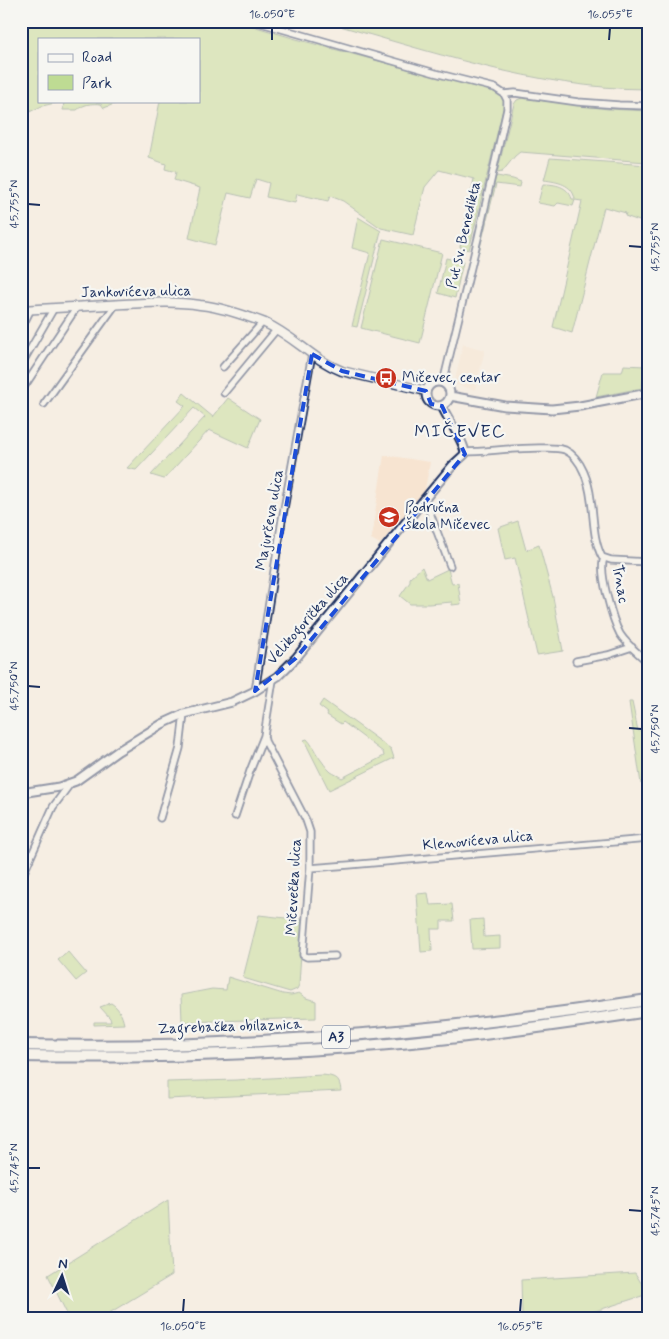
<svg xmlns="http://www.w3.org/2000/svg" width="669" height="1339" font-family="Mynerve,sans-serif">
  <rect width="100%" height="100%" fill="#f6eee3"/>
  <filter id="ink" filterUnits="userSpaceOnUse"><feTurbulence type="fractalNoise" baseFrequency=".02" numOctaves="2"/><feDisplacementMap in="SourceGraphic" scale="10" xChannelSelector="R" yChannelSelector="G"/><feConvolveMatrix kernelMatrix="1 2 1 2 8 2 1 2 1" color-interpolation-filters="sRGB"/></filter>
  <g filter="url(#ink)">
    <!-- built -->
    <path fill="#f7e4d1" d="M463,344L485,350L475,390L454,384Z
      M384,455L430,462L424,495L380,544L371,539Z"/>
    <!-- green -->
    <path fill="#bedb93" stroke="#6c8578" d="M21,21H236L296,39L495,92L503,97L504,105L469,250L460,247L474,179L439,170L425,187L413,235L381,228L343,201L330,196L328,201L297,194L295,203L266,197L269,183L256,179L250,198L228,193L215,245L189,238L200,188L174,180L176,172L165,169L166,164L149,158L160,101H199V39H39V101H122L104,108L101,104C91,103 84,104 77,110H63L64,101L42,106L21,116Z
      M322,21H648V89C536,89 428,50 322,21Z
      M522,98L608,109L648,111V163L646,162L520,152L515,156L502,172L497,173L514,104L517,100Z
      M550,158L648,165V197L642,218L648,220V224L625,216L626,213L604,207L572,333L553,327L582,201L575,200L573,206L558,203L555,206L538,203L543,184C555,184 568,186 572,199H575C572,184 558,182 544,180Z
      M497,176L513,179L521,182L520,187L496,184L479,252H477L494,180Z
      M358,217L381,231L357,327L352,326L370,253L352,248Z
      M383,239L442,253L420,343L361,328Z
      M446,258L463,262L455,298L438,293Z
      M624,365L645,366L642,388L596,397L603,372H622Z
      M184,393L213,417L228,398L260,419L248,448L209,430L164,479L151,475L205,417L194,408L136,470L127,468L185,406L178,401Z
      M518,521L526,550L539,545L553,597L563,651L537,655L515,558L505,560L498,528Z
      M422,567L427,579L448,569L452,584L458,583L461,604L452,605V602L429,604H410L400,596L410,582V578Z
      M323,700L391,749L394,758L329,790L304,740L307,739C312,744 314,750 318,756C322,761 326,768 331,772C334,774 339,776 342,778L384,756L383,752L343,722L341,724L327,715L328,713L319,706Z
      M629,702H632L638,731L648,729V783L641,784Z
      M428,893L430,905L452,904L454,921H441V929H431L432,951L421,952L417,894Z
      M259,915L303,920L299,985L297,989L290,992L243,978Z
      M483,919L484,937L500,936V948L472,949L470,920Z
      M68,952L86,973L76,981L58,960Z
      M228,977L283,994L291,995L299,993L306,998L316,1001V1018L182,1022L181,995L212,989L226,990Z
      M111,1003C119,1008 122,1015 124,1024L94,1025V1022H111L110,1018L100,1007Z
      M322,1075C334,1076 340,1078 341,1091L167,1099V1082L236,1080Z
      M168,1200L172,1275L101,1318H69L48,1275Z
      M635,1273L648,1294L574,1318H522L521,1280Z"/>
    <g fill="none" stroke-linecap="round" stroke-linejoin="round">
      <!-- minor casing -->
      <g stroke="#1b2f5e" stroke-width="9">
        <path id="minor" d="M254,21L435,73L495,88L504,94L515,93L578,102L619,105L648,106
          M21,329L31,309
          M21,365L54,308
          M223,367L263,322
          M443,383L478,238L507,109V100L504,94
          M22,390L77,307
          M224,393L277,329
          M44,404L116,304
          M465,452C490,451 514,448 539,448C547,448 557,447 565,450C582,458 589,483 591,500C594,518 593,540 602,557L611,560L648,562
          M423,501L427,505L450,566
          M604,558C598,572 613,621 620,634C627,645 638,653 648,662
          M576,661L608,655L632,647
          M273,680L264,736L265,741L306,820L310,832V868L303,955L307,957L335,956
          M255,691L282,520L312,354
          M235,816L250,771L264,736
          M160,818L180,748L184,714
          M310,868L349,865L648,839
          M21,879L53,807L70,784"/>
      </g>
      <!-- tertiary casing -->
      <g stroke="#1b2f5e" stroke-width="11">
        <path id="tertiary" d="M426 394a12 12 0 1 1 24 0a12 12 0 1 1-24 0Z
          M450,396L505,406L552,409L580,406L648,393
          M21,793L59,787L76,781L118,751L162,724L184,714L232,702L255,691L278,676L296,658L423,501L453,465L465,454C465,442 447,419 442,406"/>
      </g>
      <!-- secondary casing -->
      <g stroke="#1b2f5e" stroke-width="11">
        <path id="secondary" d="M21,310C55,308 90,306 124,304C149,303 174,301 200,305C219,307 247,316 265,323C294,336 313,360 342,371L426,391"/>
      </g>
      <!-- motorway casing -->
      <g stroke="#1b2f5e" stroke-width="14">
        <path id="motorway" d="M21,1045C232,1050 439,1032 648,1000
          M21,1056C131,1058 241,1055 351,1047C450,1040 549,1026 648,1011"/>
      </g>
      <!-- minor -->
      <use href="#minor" stroke="#f6f6f2" stroke-width="5.5"/>
      <!-- tertiary -->
      <use href="#tertiary" stroke="#f6f6f2" stroke-width="7"/>
      <!-- secondary -->
      <use href="#secondary" stroke="#f6f6f2" stroke-width="8"/>
      <!-- motorway -->
      <use href="#motorway" stroke="#f6f6f2" stroke-width="10"/>
    </g>
  </g>
  <!-- marked area -->
  <path d="M0 0H669V1339H0ZM312,354L342,371L426,391L431,404L442,406L465,454L296,658L255,691Z" fill="#f6eee3" fill-opacity=".55" fill-rule="evenodd"/>
  <path fill="none" stroke="#1d4ed8" stroke-width="4" stroke-dasharray="10 6" stroke-linejoin="round" d="M312,354L342,371L426,391L431,404L442,406L465,454L296,658L255,691Z"/>
  <!-- ticks -->
  <path fill="none" stroke="#1b2f5e" stroke-width="2" d="M272,40V28M609,40L610,28M28,204L40,205M629,246L642,247M28,686L40,687M629,728L642,729M28,1168H40M629,1210L642,1211M183,1312L184,1299M520,1312L521,1299"/>
  <!-- icons -->
  <defs>
    <g id="bus-disc" transform="scale(1.125)"><circle r="9.5" fill="#c8321e" stroke="#f6f6f2"/><path d="M-5-6H5V4H4V6H2V4H-2V6H-4V4H-5ZM-3.5-4V0h7V-4ZM-3.5 1.2v1.5H-2V1.2ZM2 1.2v1.5H3.5V1.2Z" fill="#fff"/></g>
    <g id="school-disc" transform="scale(1.125)"><circle r="9.5" fill="#c8321e" stroke="#f6f6f2"/><path d="M0-5L7-2L0 1L-7-2ZM-4 1L0 2.5L4 1V4Q0 6-4 4Z" fill="#fff"/></g>
  </defs>
  <g fill-rule="evenodd">
    <use href="#bus-disc" x="386" y="378"/>
    <use href="#school-disc" x="389" y="517"/>
  </g>
  <g text-anchor="middle" dominant-baseline="central" stroke-width="4.5" stroke-linejoin="round" paint-order="stroke">
    <!-- shield labels -->
    <rect fill="#f6f6f2" stroke="#5d6b8a" stroke-width="1" x="322" y="1025.5" width="28" height="23" rx="4"/>
    <g font-size="14" font-weight="bold" fill="#1b2f5e">
      <text x="336" y="1037">A3</text>
    </g>
    <!-- street labels -->
    <g font-size="15" fill="#1b2f5e" stroke="#f6f6f2">
      <text transform="translate(464 235) rotate(-77)">Put sv. Benedikta</text>
      <text transform="translate(136 292) rotate(-1)">Jankovićeva ulica</text>
      <text transform="translate(270 520) rotate(-80)">Majurčeva ulica</text>
      <text transform="translate(620 584) rotate(80)">Trnac</text>
      <text transform="translate(308 619) rotate(-49)">Velikogorička ulica</text>
      <text transform="translate(478 841) rotate(-5)">Klenovićeva ulica</text>
      <text transform="translate(294 887) rotate(-87)">Mičevečka ulica</text>
      <text transform="translate(230 1027) rotate(-2)">Zagrebačka obilaznica</text>
    </g>
    <!-- poi labels -->
    <g font-size="15" fill="#1b2f5e" stroke="#f6f6f2" text-anchor="start">
      <text x="402" y="378">Mičevec, centar</text>
      <text x="405" y="508">Područna<tspan x="405" dy="17">škola Mičevec</tspan></text>
    </g>
    <!-- quarter labels -->
    <g font-size="18" letter-spacing="1" fill="#1b2f5e" stroke="#f6f6f2">
      <text x="460" y="432">MIČEVEC</text>
    </g>
  </g>
  <!-- margin -->
  <rect width="669" height="1339" fill="none" stroke="#f6f6f2" stroke-width="55"/>
  <!-- legend -->
  <rect x="38" y="38" width="162" height="65" fill="#f6f6f2" stroke="#9ea6b7"/>
  <rect x="48" y="54" width="25" height="8" fill="#f6f6f2" stroke="#9ea6b7"/>
  <text x="82" y="62" font-size="15" fill="#1b2f5e">Road</text>
  <rect x="48" y="75" width="25" height="15" fill="#bedb93" stroke="#9ea6b7"/>
  <text x="82" y="88" font-size="15" fill="#1b2f5e">Park</text>
  <!-- north arrow -->
  <g transform="translate(62 1276) rotate(4)" stroke="#f6f6f2" stroke-width="4" paint-order="stroke">
  <path d="M0-4L9 19L0 12L-9 19Z" fill="#1b2f5e"/>
  <text y="-8" font-size="14" font-weight="bold" text-anchor="middle" fill="#1b2f5e">N</text>
  </g>
  <rect x="28" y="28" width="614" height="1284" fill="none" stroke="#1b2f5e" stroke-width="2"/>
  <g font-size="12" text-anchor="middle" fill="#1b2f5e">
    <text x="272" y="18">16.050°E</text>
    <text x="610" y="18">16.055°E</text>
    <text transform="translate(14 204) rotate(-90)" y="4">45.755°N</text>
    <text transform="translate(655 247) rotate(-90)" y="4">45.755°N</text>
    <text transform="translate(14 686) rotate(-90)" y="4">45.750°N</text>
    <text transform="translate(655 729) rotate(-90)" y="4">45.750°N</text>
    <text transform="translate(14 1168) rotate(-90)" y="4">45.745°N</text>
    <text transform="translate(655 1211) rotate(-90)" y="4">45.745°N</text>
    <text x="183" y="1330">16.050°E</text>
    <text x="520" y="1330">16.055°E</text>
  </g>
</svg>
